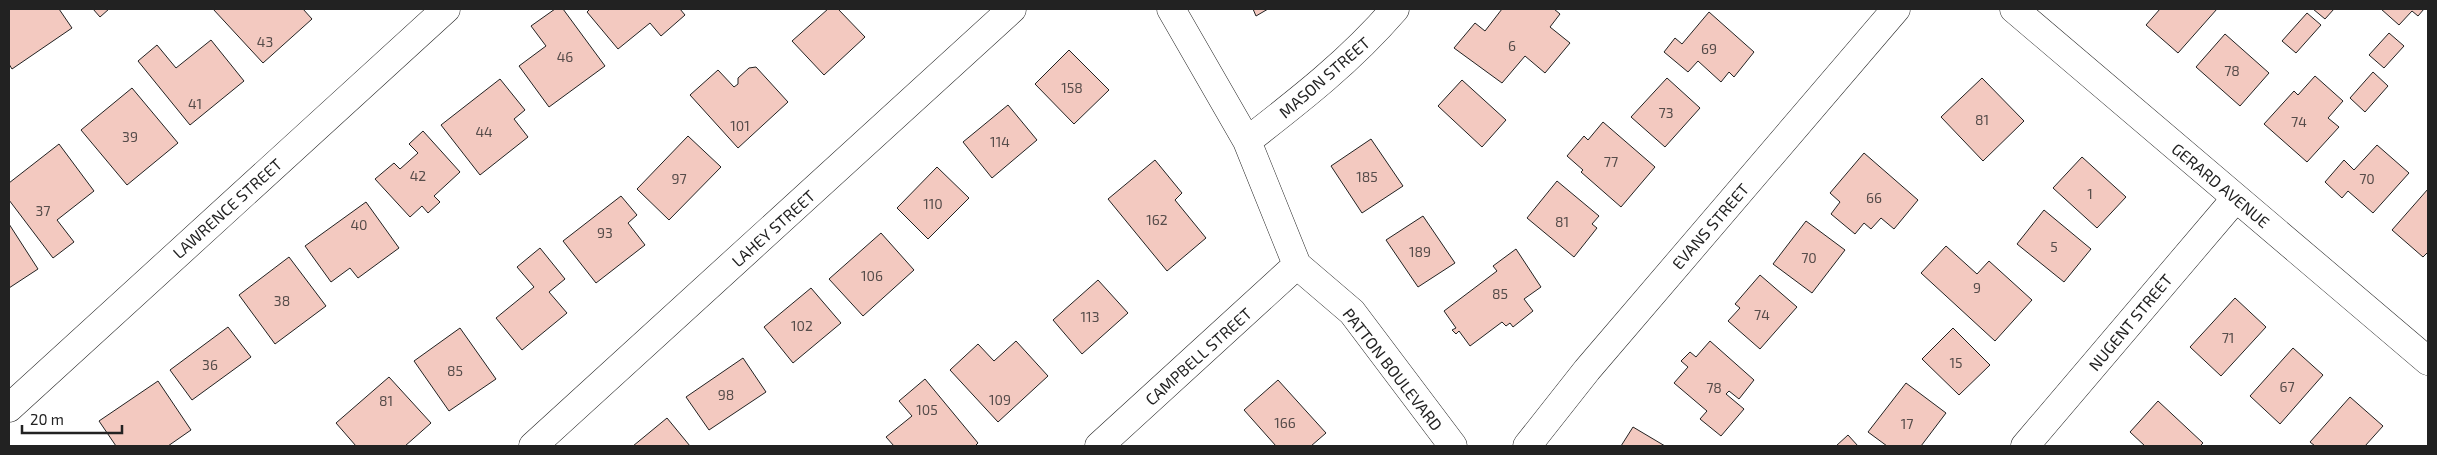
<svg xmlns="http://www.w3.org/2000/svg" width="2437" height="455" font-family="'Exo 2',sans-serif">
  <rect width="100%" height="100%" fill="#fff"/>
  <!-- building -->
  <path fill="#f3c9c0" stroke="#222" d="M9,9H59L72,28L12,69L9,64Z
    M93,9H109L100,17Z
    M213,9H303L312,19L263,63Z
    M555,9H563L605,66L549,107L519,66L546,46L531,26Z
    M590,9H680L685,15L661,36L650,23L618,49L587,12Z
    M828,9H838L865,37L824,75L792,41Z
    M1253,9H1268L1256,16Z
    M1502,9H1554L1560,14L1550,27L1570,43L1545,73L1525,56L1502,83L1454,48L1475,23L1485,31Z
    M2160,9H2217L2178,53L2146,25Z
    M2313,9H2334L2325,19Z
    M2381,9H2424L2418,16L2412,11L2399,25Z
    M1709,12L1754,52L1734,77L1729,72L1721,82L1698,61L1688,72L1664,52L1675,38L1682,44Z
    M2307,13L2321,25L2296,53L2282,41Z
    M2389,33L2404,46L2384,68L2369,55Z
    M2225,34L2269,73L2240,106L2196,67Z
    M211,40L244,81L190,125L138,61L157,45L176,68Z
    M1069,50L1109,90L1074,124L1035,84Z
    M756,67L788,102L738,148L690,95L718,70L734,87L738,84V78L749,68Z
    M2373,72L2388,86L2365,112L2350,98Z
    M2315,76L2343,101L2328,118L2339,127L2307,162L2264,124L2294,91L2298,95Z
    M1667,78L1700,108L1665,147L1631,117Z
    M1982,78L2024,121L1983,161L1941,117Z
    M500,79L525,110L514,119L528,137L480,175L441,125Z
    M1462,80L1506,120L1482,147L1438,106Z
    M132,88L178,143L127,185L81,130Z
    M1008,105L1037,140L992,178L963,142Z
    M1603,122L1655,167L1621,207L1581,172L1583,170L1567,156L1584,136L1588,140Z
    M423,131L460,172L434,196L440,202L428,213L422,206L410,217L375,179L394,163L400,169L418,153L409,144Z
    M688,136L721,167L669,220L637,189Z
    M1371,139L1403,186L1362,213L1331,166Z
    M59,144L94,191L57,220L74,242L53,258L9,200V183Z
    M2377,145L2409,173L2373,213L2348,191L2342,198L2325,182L2344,160L2354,170Z
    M1864,153L1918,200L1894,229L1881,218L1871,229L1864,223L1855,234L1831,214L1840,202L1830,193Z
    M2082,157L2126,197L2097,228L2053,188Z
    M1155,160L1182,193L1175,200L1206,238L1167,271L1108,199Z
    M937,167L969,198L928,239L897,208Z
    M1557,181L1599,216L1592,224L1597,228L1574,257L1527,218Z
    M2428,189V252L2423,257L2392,230Z
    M621,196L637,215L628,223L645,245L596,283L563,241Z
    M366,202L399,248L358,278L350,268L331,282L305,246Z
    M2044,210L2091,249L2064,282L2017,244Z
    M1423,216L1455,263L1418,287L1386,240Z
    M1806,221L1845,250L1812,293L1773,264Z
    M9,224L38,269L9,288Z
    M881,233L914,270L863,316L829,279Z
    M1946,246L1977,274L1989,261L2032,300L1995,341L1921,273Z
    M540,248L565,279L549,292L567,313L522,350L496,318L534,287L517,267Z
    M1516,249L1541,287L1524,299L1533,311L1513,327L1510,323L1506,326L1502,322L1470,346L1459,331L1456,334L1452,330L1456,328L1444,311L1497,271L1493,266Z
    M289,257L326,306L275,344L239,295Z
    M1760,275L1797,307L1760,349L1728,321L1740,308L1735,304Z
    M1098,280L1128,313L1082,354L1053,320Z
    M811,288L841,323L793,363L764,327Z
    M2235,298L2266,327L2221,376L2190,347Z
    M228,327L251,357L192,400L170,370Z
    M460,328L496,379L449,411L414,361Z
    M1953,328L1990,365L1959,395L1922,359Z
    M1016,341L1048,376L998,422L950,370L978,344L994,361Z
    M1710,341L1754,380L1739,399L1729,391L1726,394L1744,409L1721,436L1700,419L1707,411L1674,383L1688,367L1681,361L1690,352L1696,357Z
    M2293,348L2323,375L2280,424L2250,396Z
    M743,358L766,392L709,430L686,397Z
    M389,377L431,423L405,446H356L336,423Z
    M925,379L978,443L975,446H894L886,437L912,416L899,401Z
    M1278,380L1326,433L1311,446H1276L1244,410Z
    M158,381L191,430L168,446H116L99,421Z
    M1906,383L1946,413L1921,446H1887L1868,432Z
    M2350,397L2383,426L2365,446H2315L2310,442Z
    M2158,401L2203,443L2200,446H2145L2130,432Z
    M667,418L690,446H633Z
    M1633,427L1665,446H1621Z
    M1848,435L1858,446H1836Z"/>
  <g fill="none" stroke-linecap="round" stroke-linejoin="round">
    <!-- minor casing -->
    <g stroke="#222" stroke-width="29">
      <path id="minor" d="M1171,9L1247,141L1297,265L1352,312L1453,446
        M2014,9L2428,361
        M1247,141C1301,99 1350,61 1395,9
        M9,408L446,9
        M533,446L1012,9
        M1099,446L1297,265
        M1527,446L1587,370L1896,9
        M2025,446L2236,198"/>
    </g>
    <!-- minor -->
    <use href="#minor" stroke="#fff" stroke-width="28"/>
  </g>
  <g text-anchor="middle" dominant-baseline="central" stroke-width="4" stroke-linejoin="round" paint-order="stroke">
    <!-- number labels -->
    <g font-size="14" fill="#564c4a">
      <text x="265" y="41">43</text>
      <text x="1512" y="45">6</text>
      <text x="1709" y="48">69</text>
      <text x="565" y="56">46</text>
      <text x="2232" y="70">78</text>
      <text x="1072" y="87">158</text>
      <text x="195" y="103">41</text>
      <text x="1666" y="112">73</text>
      <text x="1982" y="119">81</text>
      <text x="2299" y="121">74</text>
      <text x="740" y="125">101</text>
      <text x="484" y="131">44</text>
      <text x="130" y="136">39</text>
      <text x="1000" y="141">114</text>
      <text x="1611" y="161">77</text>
      <text x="418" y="175">42</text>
      <text x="1367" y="176">185</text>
      <text x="679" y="178">97</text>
      <text x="2367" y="178">70</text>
      <text x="2090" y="193">1</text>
      <text x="1874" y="197">66</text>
      <text x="933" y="203">110</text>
      <text x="43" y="210">37</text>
      <text x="1157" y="219">162</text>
      <text x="1562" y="221">81</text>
      <text x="359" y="224">40</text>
      <text x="605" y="232">93</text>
      <text x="2054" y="246">5</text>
      <text x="1420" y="251">189</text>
      <text x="1809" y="257">70</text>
      <text x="872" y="275">106</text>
      <text x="1977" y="287">9</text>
      <text x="1500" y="293">85</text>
      <text x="282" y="300">38</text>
      <text x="1762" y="314">74</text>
      <text x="1090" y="316">113</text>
      <text x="802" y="325">102</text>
      <text x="2228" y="337">71</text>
      <text x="1956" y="362">15</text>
      <text x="210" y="364">36</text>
      <text x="455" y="370">85</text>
      <text x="2287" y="386">67</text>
      <text x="1714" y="387">78</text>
      <text x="726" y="394">98</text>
      <text x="1000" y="399">109</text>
      <text x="386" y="400">81</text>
      <text x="927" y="409">105</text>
      <text x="1285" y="422">166</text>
      <text x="1907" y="423">17</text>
    </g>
    <!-- street labels -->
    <g font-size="16" fill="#222" stroke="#fff">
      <text transform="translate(1324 77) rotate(-41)">MASON STREET</text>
      <text transform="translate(2221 185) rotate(40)">GERARD AVENUE</text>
      <text transform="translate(227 208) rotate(-42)">LAWRENCE STREET</text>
      <text transform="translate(1710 226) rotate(-49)">EVANS STREET</text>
      <text transform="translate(773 228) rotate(-42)">LAHEY STREET</text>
      <text transform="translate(2130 322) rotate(-50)">NUGENT STREET</text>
      <text transform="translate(1198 356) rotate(-42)">CAMPBELL STREET</text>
      <text transform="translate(1393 369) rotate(52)">PATTON BOULEVARD</text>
    </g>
  </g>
  <!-- border -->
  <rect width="2437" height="455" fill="none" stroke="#222222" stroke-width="20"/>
  <!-- scale -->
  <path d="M22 425v8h100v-8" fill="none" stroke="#222222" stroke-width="2.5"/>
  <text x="30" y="425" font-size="15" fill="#222222" stroke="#ffffff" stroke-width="4" paint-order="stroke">20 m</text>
</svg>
